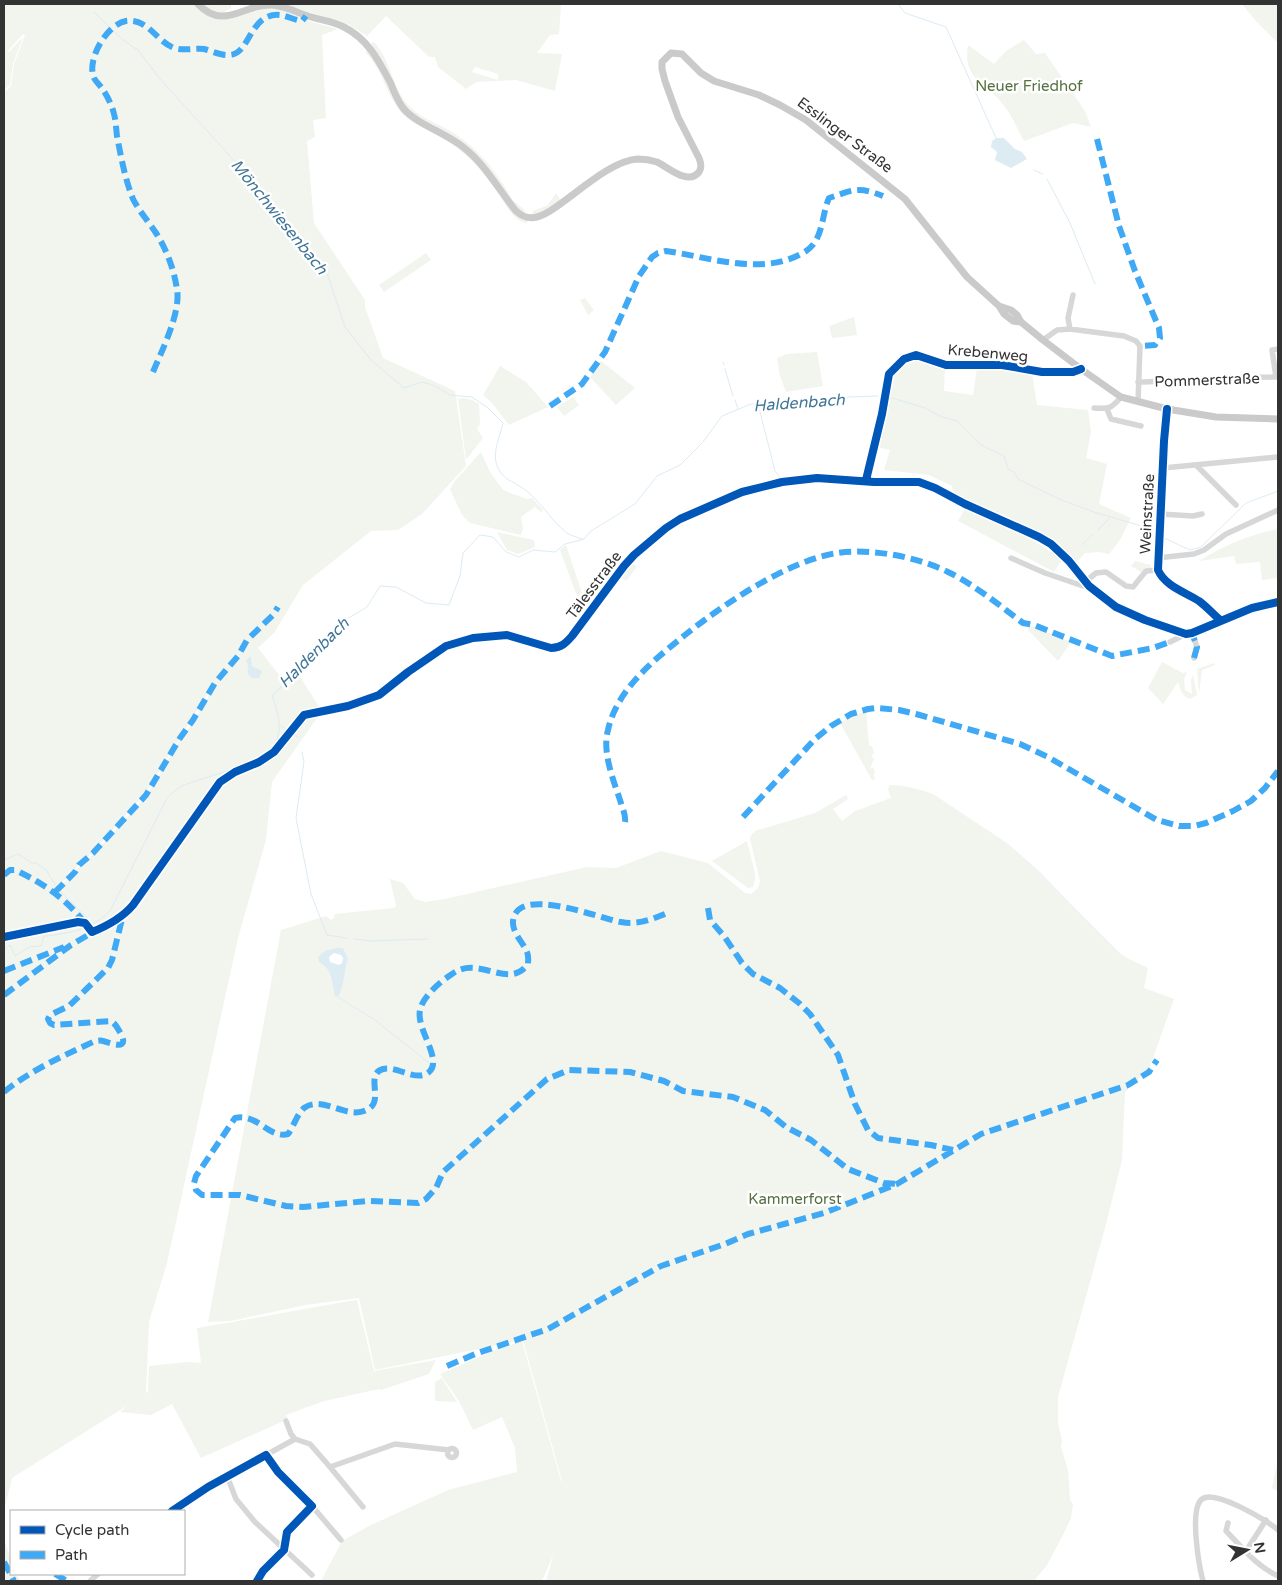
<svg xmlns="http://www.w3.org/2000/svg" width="1282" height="1585" font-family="'Varela Round',sans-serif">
  <rect width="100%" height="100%" fill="#fff"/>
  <!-- green -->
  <path fill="#f1f5ed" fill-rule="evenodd" d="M4,4H194L199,9L223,19L270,8L279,9L312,22L338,29L322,35L326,118L313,120L315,137L307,141L314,223L365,300V307L383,358L455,391L466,466L422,514L398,530L371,531L303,585L274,633L258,648L283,680L295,669L322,711L272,782L266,840L238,938L167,1263L149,1322L146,1393L148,1392L149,1366L187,1362L201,1363L197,1328C250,1320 303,1308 357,1300L374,1371L436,1360L429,1374L381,1390L379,1389L324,1401L286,1415L288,1419L201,1458L172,1404L151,1415L120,1412L128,1405L12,1478L4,1510V92L11,86L14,64L25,35L23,34L8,51L9,52L23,37L13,64L10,85L4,90ZM211,688L213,689L195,720L182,737L147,795L114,832L92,855L79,866L75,872L61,886L62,881L65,880L74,871L78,865L92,853L145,794Z
    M201,4H231V8L223,13L213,11Z
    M283,4H561L559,34L550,35L537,53L562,54L555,91L516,80L476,82L466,89L438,67L435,57H429L386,16L367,36L348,24ZM475,67L498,74V80L472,72Z
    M1242,4H1278V43L1255,20Z
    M1024,40L1036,54L1045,53L1085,111L1091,127L1073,123L1024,141C1017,130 1014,118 1005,107C987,82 962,81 968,45L994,64L1006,51Z
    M374,42C391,60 392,89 409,106C421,119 441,124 455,134C479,149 497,173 511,197C514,204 524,206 526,213L519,211L489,170L411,113L403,103L372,46L371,43Z
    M366,50L370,51L396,100L473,158L527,221V223C514,222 505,204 499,194C483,170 464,150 439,136C427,129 412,124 403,114C386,96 383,70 366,53Z
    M556,193L561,201L539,214L532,215L533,211L548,205Z
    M426,253L431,260L384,292L379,285Z
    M585,298L594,310L588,315L580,300Z
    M854,317L857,335L832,338L829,326Z
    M817,352L823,386L786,392L780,376L777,358L787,354Z
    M916,358L945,366L944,391L973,395L977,368H1008L1032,373L1037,405L1088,410L1091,432L1086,458L1107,464L1099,504L1131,518L1120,540L1109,554L1099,552L1085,553L1075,564L1060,549L1037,531L1011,522L954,497L952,486L929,475L884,470L890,450L876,447L891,375L905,361Z
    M601,361L635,388L616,405L590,377Z
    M500,366L526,382L548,407L509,425L492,403L483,395Z
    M573,397L579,405L564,416L557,407Z
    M464,398L472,400L479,404L480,424L477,429L483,438L466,460L458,399Z
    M481,452L490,472L503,490L527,499L532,498L543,510L541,512L535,507L521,517L523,529L521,535L470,523L462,515L450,489L454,482Z
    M966,507C999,523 1033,537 1062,560L1054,572L958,521Z
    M1278,529V578L1262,580L1260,562L1236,564L1234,556L1199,561C1222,546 1251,534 1278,529Z
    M497,532L534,540L535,547L518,554L507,550Z
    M566,545L589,614L585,618L560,550Z
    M630,561L637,567L626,581L619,576Z
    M1135,561L1151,565L1150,568H1145L1141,572L1131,566Z
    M1032,626L1071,642L1058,661L1028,630V627Z
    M1162,662L1183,673L1187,672L1184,679L1185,690L1192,694L1191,680L1193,675L1197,695L1190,699C1181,696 1181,690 1178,682L1163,704L1148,688Z
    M1214,663L1215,665L1202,670L1199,694L1197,669Z
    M866,711L869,746H872L874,753L871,757L874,759L870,769L873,768L875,771L874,776L875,779L872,780L840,723L852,716Z
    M890,785C905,785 919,789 933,794L1007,843L1038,870L1070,903L1121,954L1129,959L1148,968L1144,988L1174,999L1149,1069L1125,1092L1122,1160L1105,1228L1058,1397V1424L1062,1440L1061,1447L1068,1470L1070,1500L1073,1504L1071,1518L1063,1535L1047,1565L1034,1581H546L554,1553L542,1581H321L342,1541L371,1525L448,1490L517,1472L515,1448L502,1417L473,1430L459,1401L440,1374L495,1350L522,1341L561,1481H562L523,1340L375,1370L359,1298L305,1305L231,1321L208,1322L281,930L326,916L331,920L334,918L335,914L393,908L396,906L390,879L403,883L415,899L425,902L445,899L587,867L616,868L661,851L708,863L745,893L751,894L758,888L760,881L750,839L751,835L755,831L815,813L846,795L848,799L833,809L842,821L855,811L891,798L888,789ZM343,948L348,958C344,971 345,984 338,996C331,985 333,970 319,962L318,957Z
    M747,841L755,873V880L753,887L748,888L712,861Z
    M442,1378L457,1402L435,1401V1382Z
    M1278,1459V1491L1272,1488Z
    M4,1540L11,1559V1574H17L20,1581H4Z"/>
  <!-- water -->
  <path fill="#ddebf3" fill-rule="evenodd" d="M996,138H1004L1015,149L1022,152L1027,159L1011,168L995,160L997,152L991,147L992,141Z
    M249,657H251L252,666L262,671L259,678H253C246,675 248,670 248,664L246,661Z
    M337,948H343L348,958C344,971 345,984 338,997L335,996C332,983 332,969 319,962L318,957L325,951ZM334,953L341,955L343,958L342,963L339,965L330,962L329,957Z"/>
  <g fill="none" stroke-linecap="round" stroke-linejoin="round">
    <!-- stream -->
    <path stroke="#ddebf3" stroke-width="1" d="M898,4L905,13L946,27L996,138
      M94,12L122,39L139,51L160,79L270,200L328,276L345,327L371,360L404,388L422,382L435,386L450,395L472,397L488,408L503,423C500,437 491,454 498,468C505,481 511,480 521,487C540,499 550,520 567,533C571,536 577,537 582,539
      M1034,170L1043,174
      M1047,179L1070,223L1095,284
      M723,362L724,365
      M725,369L733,396
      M889,397L925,408L942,417L957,421L981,445L1004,456L1008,469L1014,472L1018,479L1059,499L1094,512L1138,525L1156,535
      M735,400L738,409
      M758,404L775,471L781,479
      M1098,530L1110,518
      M1162,537L1190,550L1201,547L1246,503L1278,491
      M1082,545L1093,534
      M279,725L288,730
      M292,732L299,738
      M302,752L304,762L296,818L311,894L327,935L347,938
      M4,858L6,859L18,854L32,863H37L46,870L57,887
      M59,890L92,923
      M354,939L371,941L428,939
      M4,950L10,945L15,956L29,947L41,946L44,936C49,936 54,935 60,934C82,930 93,927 110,911L167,798C172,794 176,789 182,786C205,776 272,763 278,736C282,723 276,708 272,695L305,667L345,620L367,607L380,586L396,587L426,603L449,605L460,576L463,553L480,535L493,537L506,552L519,557L533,550L555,552L565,544L584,539L591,531L635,504L657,476L680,465L703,442L722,416L751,404H811L848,397L878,396
      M338,997L375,1020L429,1063"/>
    <!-- minor -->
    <path stroke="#d7d7d7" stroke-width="5.5" d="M1070,329L1068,318L1073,295
      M1043,340L1057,330L1070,329L1124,336L1136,341L1140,346L1138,402
      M1276,377L1272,350L1278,349
      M1138,382C1184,381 1231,377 1278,377
      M1094,408C1109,409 1111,409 1121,397
      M1107,409L1111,419L1141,426
      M1167,409L1164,441L1158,570C1165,586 1185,592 1199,601C1207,607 1213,614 1220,620
      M1197,466L1236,505
      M1163,468L1278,457
      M866,480L882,414L889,374L904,359L916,355L946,365H1002L1042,372H1073L1081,369
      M1160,514L1193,516L1202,514
      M1011,558L1045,573L1083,586H1089
      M1157,558L1194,554L1204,550L1226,534L1278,510
      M1085,582L1096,573L1106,572L1126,586L1133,587L1146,571L1158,570
      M1192,633L1197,647L1194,658
      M1170,642L1186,634
      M110,923L123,915L133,905L220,782L235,772L259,762L274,752L304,715L348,706L379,695L408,672L446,646L473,638L507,635L551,648C561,648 566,643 572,636L624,566L634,555L666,528L680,519L742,492L782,482L817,478L874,482H919L935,488L965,504L1039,537L1051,544L1069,561L1089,586L1116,607L1145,620L1186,634L1192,633L1252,608L1278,602
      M286,1421L291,1434L295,1439
      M295,1439L310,1444L330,1467L395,1444L449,1450
      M447.5 1453a4.5 4.5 0 1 1 9 0a4.5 4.5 0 1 1-9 0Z
      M266,1455L278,1472L312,1506L341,1540
      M330,1467L363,1507
      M227,1476L236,1499L255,1522L312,1575
      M172,1511L208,1487L295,1439
      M1228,1523L1226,1531C1243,1548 1256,1566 1278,1576
      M1246,1551L1266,1520
      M263,1571L284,1550L287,1532L312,1506
      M90,1581L98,1574
      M1203,1581C1199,1566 1189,1509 1202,1499C1215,1489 1268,1521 1278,1530"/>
    <!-- major -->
    <path stroke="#cacaca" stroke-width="7" d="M198,4C224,31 243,4 272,5C285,6 296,12 308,16C320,20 332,21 344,27C368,39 379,61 391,84C394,92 398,101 403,108C416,124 446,133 463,147C486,165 498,189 516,211C527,221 537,219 550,211C574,196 611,160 638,159C645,159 651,160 657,162C668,167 688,186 699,172C702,168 701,163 699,158L678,117L665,81L662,69V62L671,53L682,54L701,73L714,81L759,95L780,105L806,120L826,136L905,199L967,277L999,306L1004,314L1013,321L1021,322
      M999,306L1011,310L1017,315L1021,322L1043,340L1081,369L1121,397L1167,409L1216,417L1278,419"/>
    <!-- quiet -->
    <path stroke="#3fa9f5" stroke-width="6" stroke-dasharray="12 6" stroke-linecap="butt" d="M1097,139L1119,226L1135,271L1159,328L1160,338L1155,345L1140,346
      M153,372C162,350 181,313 177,289C174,270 167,250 156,233C149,222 139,211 133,199C125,179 121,157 117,136C116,129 116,121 114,114C112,106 108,97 103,90C101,86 96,82 94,78C86,60 107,24 126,21C148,18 156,41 174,48C184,51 194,48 204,49C212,51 221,56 230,55C250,54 250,12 280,15C287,16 295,20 302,21L306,16
      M550,406L582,384L605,352L639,276L652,257L658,253L666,251C709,257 760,276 801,254C807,251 811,248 815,242C823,229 823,212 829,198C853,190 858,186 883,196
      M1194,658L1197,647L1192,633L1194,632
      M743,817L815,739L831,726L851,714L868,709L877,708L899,710L916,714L1020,744L1048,757L1157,820L1179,826H1194L1206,823L1233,811L1251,801L1265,788L1278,771
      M625,822C626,815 622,807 620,800C613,779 602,752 608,730C617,689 654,660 685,635C724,604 787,561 837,553C871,548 918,557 948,572C975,585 999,605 1023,623L1034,625L1112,656L1153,648L1170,642
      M4,875L10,870H15C43,883 65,898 84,922
      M55,892L75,872L79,865L93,853L146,795L180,738L193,720L215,683L238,656L247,640L273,615L278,607
      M708,908L710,920L724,936L742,963L753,974L780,988L799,1003L810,1014L838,1055L855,1104L868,1130L878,1138L931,1145L953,1150
      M665,914C650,920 637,925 621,922C600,919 517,884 513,921C512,933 523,942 527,952C529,956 528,960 528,964C508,991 479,954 452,974C440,982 423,996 420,1010C416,1029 442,1058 430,1071C418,1084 397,1065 383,1069C365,1074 383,1098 370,1108C349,1123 324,1094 304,1108C297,1114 294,1126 288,1134C269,1139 258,1113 235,1118L196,1176L194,1183L196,1190L202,1195H240L286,1206L303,1207L368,1201L418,1203L426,1199L436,1188L443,1172L547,1079L569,1070L630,1072L664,1081L683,1091L733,1097L765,1110L786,1127L811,1140L848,1169L884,1183L897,1184
      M4,971L64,947
      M4,995L71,945L95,931
      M4,1092C31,1070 63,1056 95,1041C97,1041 101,1040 103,1041C109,1042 130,1052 121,1034C118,1029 116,1024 111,1021L54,1025L50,1023L48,1019L50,1015L69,1006L108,968L112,960L123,915
      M447,1366L475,1354L548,1329L661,1266L725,1244L748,1234L824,1213L897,1184L981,1134L1128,1085L1149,1072L1157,1060
      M4,1562L14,1581
      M55,1574L67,1581"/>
    <!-- cycleway casing -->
    <g stroke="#fff" stroke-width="11">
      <path id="cycleway" d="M1167,409L1164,441L1158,570C1165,586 1185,592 1199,601C1207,607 1213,614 1220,620
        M866,480L882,414L889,374L904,359L916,355L946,365H1002L1042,372H1073L1081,369
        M4,937L78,922L85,923L92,932C107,926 122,918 133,905L220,782L235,772L259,762L274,752L304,715L348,706L379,695L408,672L446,646L473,638L507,635L551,648C561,648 566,643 572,636L624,566L634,555L666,528L680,519L742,492L782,482L817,478L874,482H919L935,488L965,504L1039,537L1051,544L1069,561L1089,586L1116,607L1145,620L1186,634L1192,633L1252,608L1278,602
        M172,1511L208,1487L266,1455L278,1472L312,1506L287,1532L284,1550L263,1571L257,1581"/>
    </g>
    <!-- cycleway -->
    <use href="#cycleway" stroke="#0057b8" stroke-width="8"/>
  </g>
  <g text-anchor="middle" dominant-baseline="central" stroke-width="5" stroke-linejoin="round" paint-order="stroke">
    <!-- park labels -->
    <g font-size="15" fill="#56703f" stroke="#fff">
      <text x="1029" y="86">Neuer Friedhof</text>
      <text x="795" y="1199">Kammerforst</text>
    </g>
    <!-- street labels -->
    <g font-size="15" fill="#333" stroke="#fff">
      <text transform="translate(845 135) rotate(37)">Esslinger Straße</text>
      <text transform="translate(988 353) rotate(5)">Krebenweg</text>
      <text transform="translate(1207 380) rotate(-2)">Pommerstraße</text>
      <text transform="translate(1147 514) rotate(-87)">Weinstraße</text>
      <text transform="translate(594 585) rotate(-53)">Tälesstraße</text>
    </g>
    <!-- water labels -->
    <g font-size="16" font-style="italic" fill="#3f7597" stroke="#fff">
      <text transform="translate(279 217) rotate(51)">Mönchwiesenbach</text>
      <text transform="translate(799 403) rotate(-4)">Haldenbach</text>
      <text transform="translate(314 653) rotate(-45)">Haldenbach</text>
    </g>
  </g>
  <!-- border -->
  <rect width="1282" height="1585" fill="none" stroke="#333333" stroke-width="10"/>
  <!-- legend -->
  <rect x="10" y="1510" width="175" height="65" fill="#ffffff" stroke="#adadad"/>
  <rect x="20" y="1526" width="25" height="8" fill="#0057b8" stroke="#adadad"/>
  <text x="55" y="1535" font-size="15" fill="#333333">Cycle path</text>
  <rect x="20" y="1551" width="25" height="8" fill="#3fa9f5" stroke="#adadad"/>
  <text x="55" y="1560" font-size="15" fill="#333333">Path</text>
  <!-- north arrow -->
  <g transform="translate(1247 1550) rotate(80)" stroke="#ffffff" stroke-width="4" paint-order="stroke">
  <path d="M0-4L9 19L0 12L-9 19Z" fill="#333333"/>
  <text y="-8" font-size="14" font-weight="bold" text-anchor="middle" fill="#333333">N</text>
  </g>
</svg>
